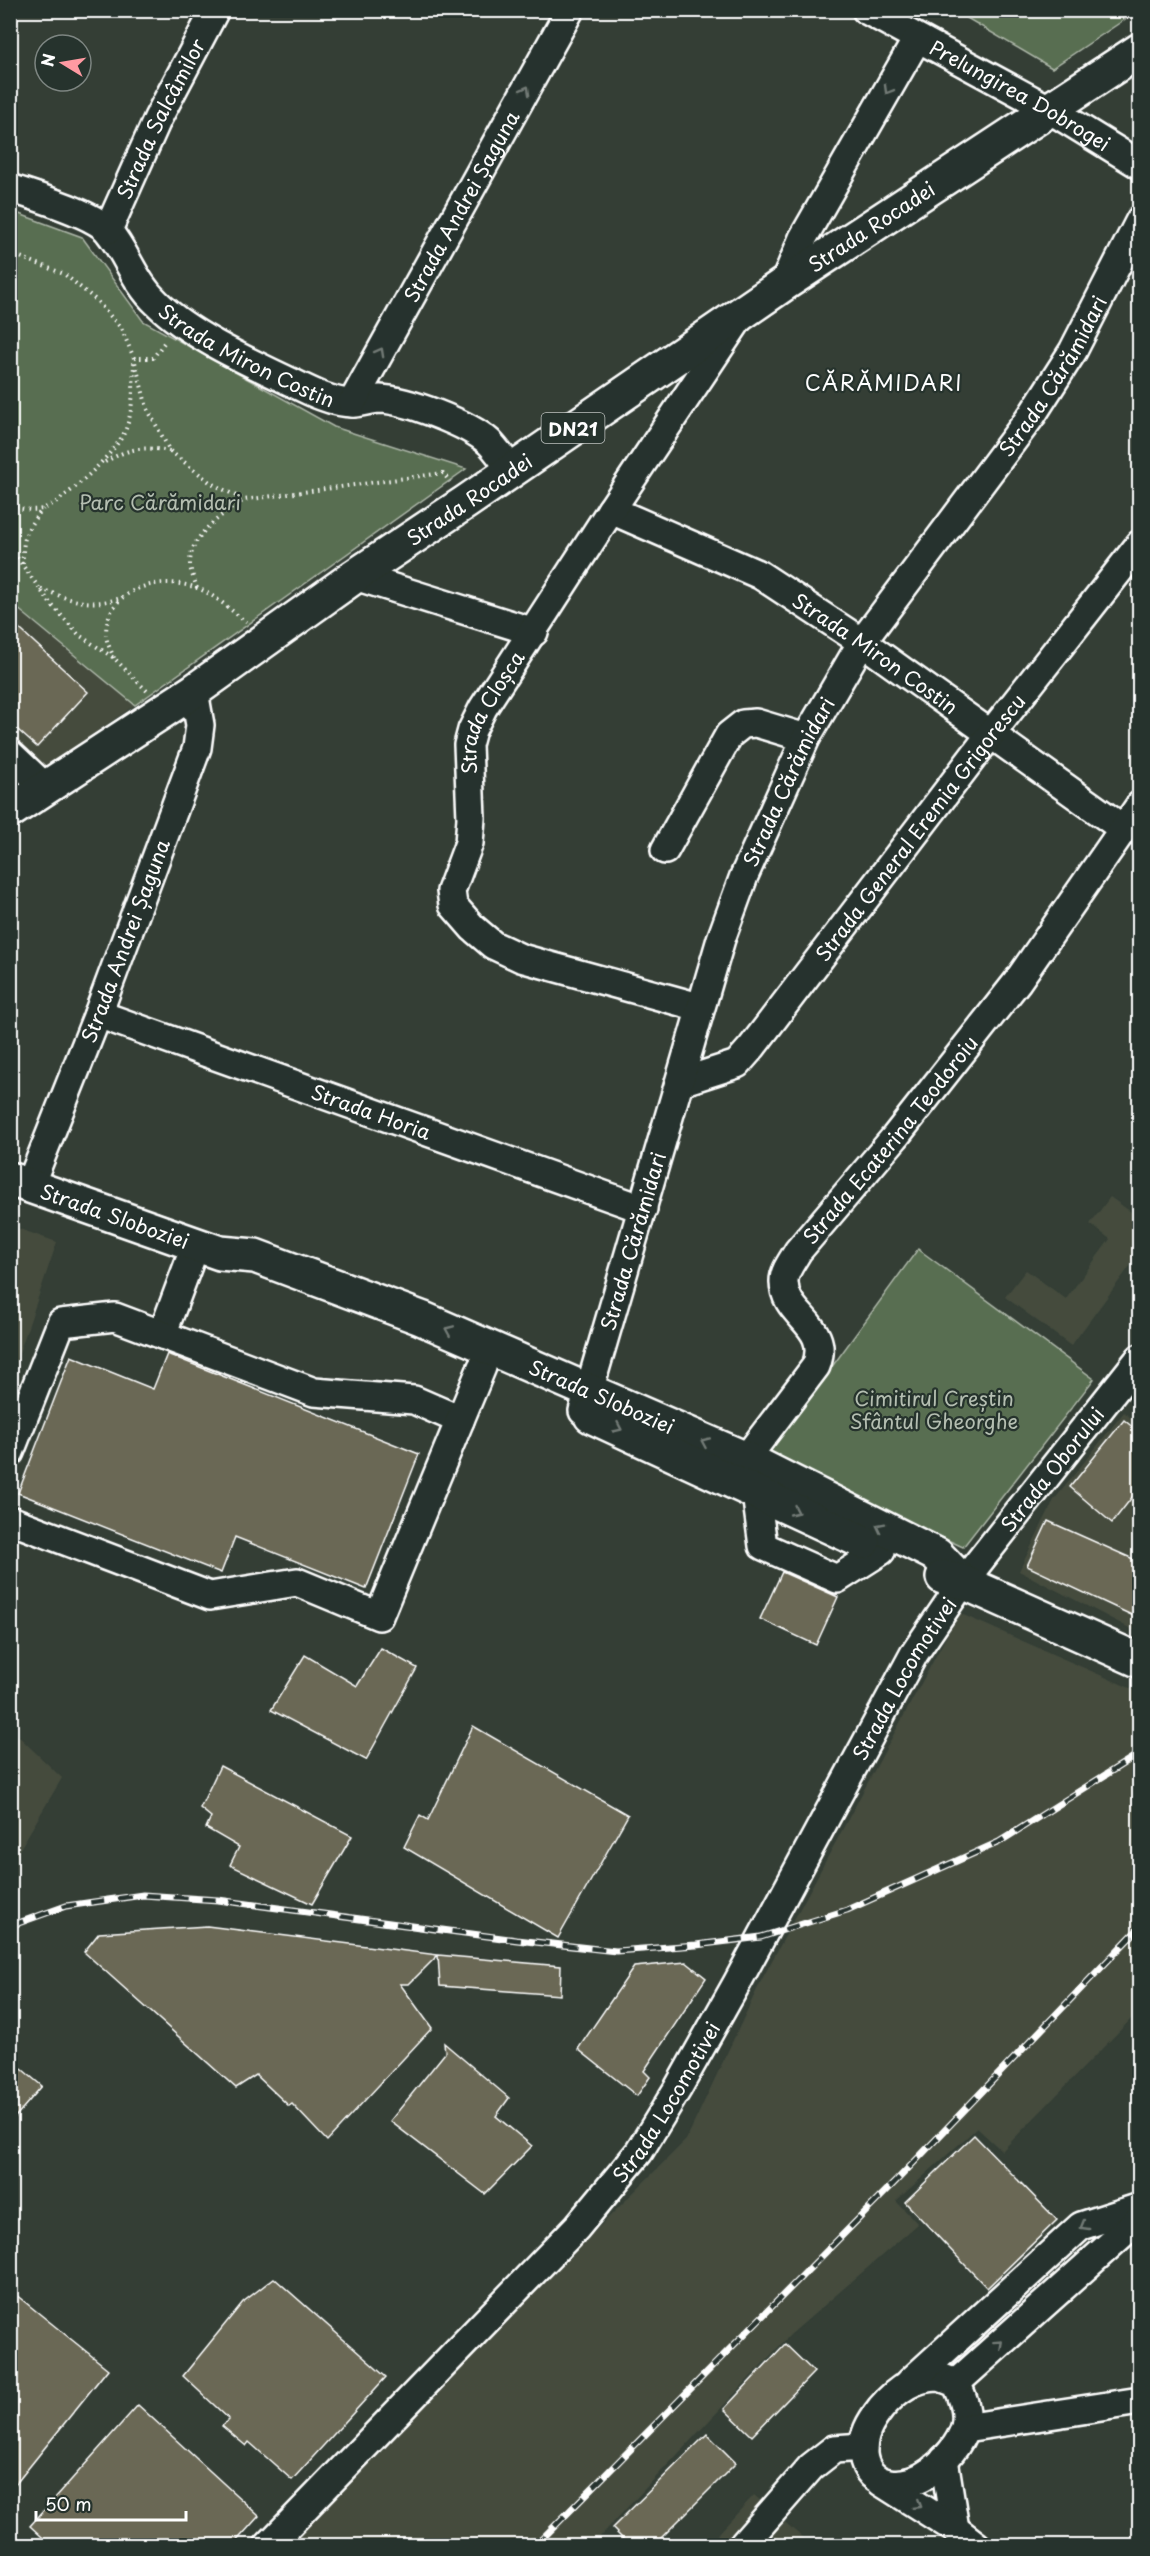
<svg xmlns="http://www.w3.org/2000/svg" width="1150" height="2556" font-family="'Playpen Sans',sans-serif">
  <rect width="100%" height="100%" fill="#343e35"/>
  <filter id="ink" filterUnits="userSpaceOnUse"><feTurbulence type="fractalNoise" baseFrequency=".0167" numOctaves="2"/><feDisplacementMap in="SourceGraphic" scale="12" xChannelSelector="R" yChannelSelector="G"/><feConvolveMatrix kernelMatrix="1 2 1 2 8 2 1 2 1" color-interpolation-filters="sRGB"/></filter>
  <g filter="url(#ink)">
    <!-- built -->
    <path fill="#444b3e" d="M10,603L135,705L11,791L10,790Z
      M1110,1197L1134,1214L1139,1208V1254L1071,1346L1005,1297L1026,1270L1066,1299L1110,1239L1090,1224Z
      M11,1226L57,1242L11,1377L10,1226Z
      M1124,1412L1139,1425V1633L1019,1571L1054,1500Z
      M959,1613L1139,1692V2011L1002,2151L977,2128L896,2201L918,2224L790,2335L592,2545L289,2546L423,2403L686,2140L761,1981Z
      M11,1729L62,1778L11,1864Z
      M754,2495L811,2545L707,2546Z"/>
    <!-- green -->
    <path fill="#596e51" stroke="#acb6a8" stroke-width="1.5" d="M1139,10L1052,68L955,11V10Z
      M11,211L82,237L143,321L334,427L466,469L135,705L11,603Z
      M918,1249L1094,1379L963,1547L766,1457Z"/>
    <!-- building -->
    <path fill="#6a6854" stroke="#fff" stroke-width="1.5" d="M10,620L88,692L37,747L10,723Z
      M167,1354L419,1454L366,1589L235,1537L221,1573L18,1493L71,1356L153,1389Z
      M1124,1420L1140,1433V1487L1112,1523L1070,1487Z
      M1048,1521L1140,1562V1619L1027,1566Z
      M782,1572L838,1597L816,1645L760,1619Z
      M381,1648L417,1668L366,1760L271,1710L305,1655L357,1686Z
      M473,1726L628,1815L558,1938L404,1847L420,1815L428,1820Z
      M220,1766L352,1836L312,1904L230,1865L239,1847L206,1828L211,1817L200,1808Z
      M207,1926L438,1955L409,1984H400L432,2028L327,2141L292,2104L289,2106L256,2075L236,2088L84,1952L99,1933Z
      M438,1955L561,1966L560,1995L440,1986Z
      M686,1962L706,1978L644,2071L650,2077L637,2096L578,2049L634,1967Z
      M444,2043L509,2098L496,2116L532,2146L485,2194L390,2121L445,2053Z
      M10,2059L42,2086L10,2123Z
      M974,2135L1057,2220L987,2288L905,2202Z
      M274,2278L386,2377L292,2480L249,2442L246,2446L222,2426L229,2419L183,2376L243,2302Z
      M10,2290L108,2369L10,2491Z
      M785,2344L814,2372L752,2436L724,2409Z
      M138,2405L259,2516L232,2546H52L30,2526Z
      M707,2434L736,2463L653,2546H630L612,2528Z"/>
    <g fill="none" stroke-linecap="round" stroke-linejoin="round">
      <!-- minor casing -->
      <g stroke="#fff" stroke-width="32">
        <g id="minor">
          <path id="s1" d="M866,10L1049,109L1140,165"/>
          <path id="s2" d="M10,188C33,196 96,214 109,232C127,254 135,283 157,303C189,335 251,363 293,383C311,392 333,403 353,403C362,403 371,399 380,399C407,400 469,424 489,442C497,450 504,461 512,470"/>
          <path id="s3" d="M108,230L158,118L215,10"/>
          <path d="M784,284L803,238L917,39"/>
          <path id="s4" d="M352,403L570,10"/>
          <path id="s5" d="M611,510L760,575L862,642L1122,828"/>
          <path d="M355,576L534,632"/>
          <path d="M10,754L46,788"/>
          <path d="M665,850L729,735L743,724L756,723L806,738"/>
          <path id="s6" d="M699,1007L521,958L493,945L473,928L453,905L451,891L469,843L471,818L468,745L472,730L483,708L611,510L738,320"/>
          <path id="s7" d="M98,1014L643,1209"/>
          <path id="s8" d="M681,1082L737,1064L752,1047L990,735L1140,544"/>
          <path id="s9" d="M30,1185L98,1014L197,748L200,725L194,691"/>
          <path d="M162,1335L196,1244"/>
          <path id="s10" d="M583,1411L721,939L744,876L806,738L862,642L1032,415L1073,351L1140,220"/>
          <path d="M10,1452L61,1323L115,1317L314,1392L414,1400L460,1420"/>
          <path id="s11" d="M737,1476L738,1469L816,1366C832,1324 783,1317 784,1281C784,1271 793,1260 798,1251L895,1137L1017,982L1140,805"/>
          <path d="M756,1493L763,1546L837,1579L881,1551"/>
          <path d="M10,1520L210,1596L297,1582L379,1616L482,1367"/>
          <path d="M940,2377L956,2383C963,2397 969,2412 965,2427C960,2444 945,2461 931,2471C908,2489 867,2491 863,2454C862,2436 870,2422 881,2408C896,2390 916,2376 940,2377Z"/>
          <path d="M910,2382L1081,2226L1140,2207"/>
          <path d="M956,2383L1140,2218"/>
          <path d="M965,2428L1140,2401"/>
          <path d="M944,2459L955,2529"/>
          <path d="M881,2482L955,2529L977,2546"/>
          <path id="s12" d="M268,2546L577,2227L639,2152L678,2088L737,1983L914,1654L963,1582L1140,1358"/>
          <path d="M742,2546L811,2467L834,2449L863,2447"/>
        </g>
      </g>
      <!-- major casing -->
      <g stroke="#fff" stroke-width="38">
        <g id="major">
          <path id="s13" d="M10,811L194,691L355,576L466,502L784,284L1140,50"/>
          <path id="s14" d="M10,1179L220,1253L255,1256L421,1318L746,1459L937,1555L963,1582"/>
          <path d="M591,1416L863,1542"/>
          <path d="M943,1577L963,1582L1140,1661"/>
        </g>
      </g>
      <!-- path -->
      <path stroke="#fff" stroke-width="4" stroke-dasharray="1.5 4.5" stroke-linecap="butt" d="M10,253L64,274L96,300L121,328L134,358L147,408L170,451L211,483L244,500
        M134,358H153L166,340
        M105,462C129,448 142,446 170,451
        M10,506C20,509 32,511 42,509C63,503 117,451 125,431C134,410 133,384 134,362
        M10,548L50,603L79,635L114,658L148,692
        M23,564C22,540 26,527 43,509
        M197,588C195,581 190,571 190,564C190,534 222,515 244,500L443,473L450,482
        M41,589C72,600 88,608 121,598
        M114,658C111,650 105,640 106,632C108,587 161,575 197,588C214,594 232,611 246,622"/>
      <!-- minor -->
      <use href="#minor" stroke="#26332d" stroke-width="27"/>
      <!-- major -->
      <use href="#major" stroke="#26332d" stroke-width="33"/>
      <!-- rail casing -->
      <g stroke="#fff" stroke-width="7">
        <path id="rail" d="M10,1926L66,1906L143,1895L218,1900L517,1940L616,1951L696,1945L761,1937L847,1910L999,1842L1140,1753
          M535,2546L897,2180L1140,1927"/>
      </g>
      <!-- rail -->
      <use href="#rail" stroke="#26332d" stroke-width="4.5" stroke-dasharray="14" stroke-linecap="butt"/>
    </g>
    <!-- one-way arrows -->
    <defs><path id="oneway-chevron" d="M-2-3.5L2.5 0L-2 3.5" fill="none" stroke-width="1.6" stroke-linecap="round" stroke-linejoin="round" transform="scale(1.5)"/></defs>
    <g stroke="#727a76">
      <use href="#oneway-chevron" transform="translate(526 90) rotate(-61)"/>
      <use href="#oneway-chevron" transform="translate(888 90) rotate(120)"/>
      <use href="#oneway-chevron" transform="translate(380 352) rotate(-61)"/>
      <use href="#oneway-chevron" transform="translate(449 1330) rotate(-157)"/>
      <use href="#oneway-chevron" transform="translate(618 1428) rotate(25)"/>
      <use href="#oneway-chevron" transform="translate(705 1442) rotate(-156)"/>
      <use href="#oneway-chevron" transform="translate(795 1511) rotate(25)"/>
      <use href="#oneway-chevron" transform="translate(880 1527) rotate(-153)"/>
      <use href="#oneway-chevron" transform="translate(1084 2226) rotate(150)"/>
      <use href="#oneway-chevron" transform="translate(999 2344) rotate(-42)"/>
      <use href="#oneway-chevron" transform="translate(918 2505) rotate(32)"/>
    </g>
  </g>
  <g text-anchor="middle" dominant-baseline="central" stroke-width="4.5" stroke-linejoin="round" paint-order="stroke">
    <!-- shield labels -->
    <rect fill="#26332d" stroke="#bec2c0" stroke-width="1.5" x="541.5" y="413" width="63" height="30" rx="4.5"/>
    <g font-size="18" font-weight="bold" fill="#fff">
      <text x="573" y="428">DN21</text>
    </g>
    <!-- street labels -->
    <g font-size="20" fill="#fff" stroke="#26332d">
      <text stroke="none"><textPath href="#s1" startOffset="176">Prelungirea Dobrogei</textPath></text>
      <text stroke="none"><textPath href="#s3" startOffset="123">Strada Salcâmilor</textPath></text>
      <text stroke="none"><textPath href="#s4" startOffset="225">Strada Andrei Șaguna</textPath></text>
      <text stroke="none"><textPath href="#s13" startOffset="1041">Strada Rocadei</textPath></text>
      <text stroke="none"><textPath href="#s2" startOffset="300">Strada Miron Costin</textPath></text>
      <text stroke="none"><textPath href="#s10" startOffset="1149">Strada Cărămidari</textPath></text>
      <text stroke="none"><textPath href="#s13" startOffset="555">Strada Rocadei</textPath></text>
      <text stroke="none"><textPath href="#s5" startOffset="302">Strada Miron Costin</textPath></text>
      <text stroke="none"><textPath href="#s6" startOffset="474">Strada Cloșca</textPath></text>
      <text stroke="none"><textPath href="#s10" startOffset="663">Strada Cărămidari</textPath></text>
      <text stroke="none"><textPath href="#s8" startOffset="358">Strada General Eremia Grigorescu</textPath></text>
      <text stroke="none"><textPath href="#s9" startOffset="262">Strada Andrei Șaguna</textPath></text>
      <text stroke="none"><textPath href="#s7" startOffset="290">Strada Horia</textPath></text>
      <text stroke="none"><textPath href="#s11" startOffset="410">Strada Ecaterina Teodoroiu</textPath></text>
      <text stroke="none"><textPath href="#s14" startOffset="111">Strada Sloboziei</textPath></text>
      <text stroke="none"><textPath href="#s10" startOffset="177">Strada Cărămidari</textPath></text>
      <text stroke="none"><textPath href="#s14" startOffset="632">Strada Sloboziei</textPath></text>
      <text stroke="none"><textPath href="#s12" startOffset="1341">Strada Oborului</textPath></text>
      <text stroke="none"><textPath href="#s12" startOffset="1084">Strada Locomotivei</textPath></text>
      <text stroke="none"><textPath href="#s12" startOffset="598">Strada Locomotivei</textPath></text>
    </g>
    <!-- park labels -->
    <g font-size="20" fill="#b4beb1" stroke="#26332d">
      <text x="160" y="502">Parc Cărămidari</text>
      <text x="934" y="1398">Cimitirul Creștin<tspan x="934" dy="23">Sfântul Gheorghe</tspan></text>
    </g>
    <!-- neighbourhood labels -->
    <g font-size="21" letter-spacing="1.5" fill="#fff" stroke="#26332d">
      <text x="884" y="382">CĂRĂMIDARI</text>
    </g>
  </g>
  <!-- margin -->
  <rect width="1150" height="2556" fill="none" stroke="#26332d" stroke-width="36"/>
  <rect x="18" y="18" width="1114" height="2520" fill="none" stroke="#fff" stroke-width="2" filter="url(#ink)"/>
  <!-- north arrow -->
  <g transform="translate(63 63) rotate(281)"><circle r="28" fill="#26332d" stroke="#7d8581" stroke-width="1.5"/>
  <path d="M0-4.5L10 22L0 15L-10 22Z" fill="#ff9aa2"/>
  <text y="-9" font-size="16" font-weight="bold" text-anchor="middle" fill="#ffffff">N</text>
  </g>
  <!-- scale -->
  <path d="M36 2511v9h150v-9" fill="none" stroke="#ffffff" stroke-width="3"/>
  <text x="45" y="2511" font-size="18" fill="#ffffff" stroke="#26332d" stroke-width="4.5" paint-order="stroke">50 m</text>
</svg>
